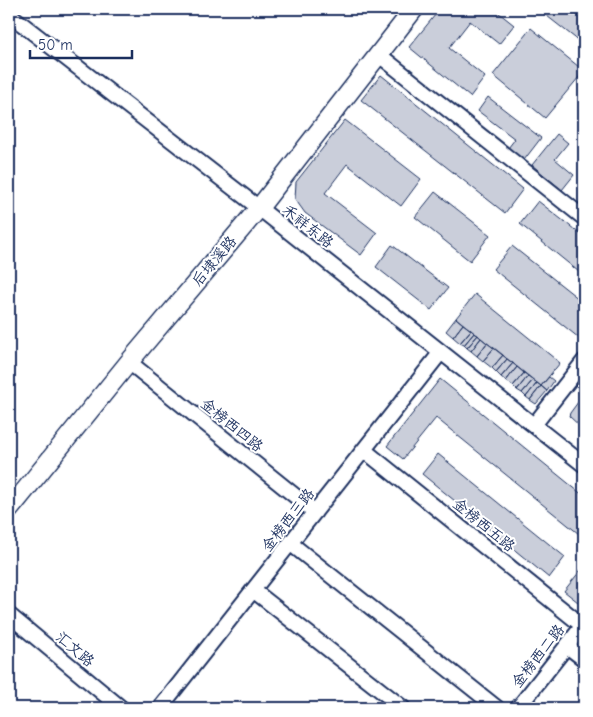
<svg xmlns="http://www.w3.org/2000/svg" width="593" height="717" font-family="'Comic Neue','LXGW WenKai TC',sans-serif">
  <rect width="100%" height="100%" fill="#fff"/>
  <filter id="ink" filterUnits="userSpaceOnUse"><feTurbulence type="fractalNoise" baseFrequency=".02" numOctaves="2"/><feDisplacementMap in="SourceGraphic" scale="10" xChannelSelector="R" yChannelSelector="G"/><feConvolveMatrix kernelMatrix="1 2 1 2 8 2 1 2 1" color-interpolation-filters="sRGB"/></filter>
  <g filter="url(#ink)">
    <!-- building -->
    <path fill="#caceda" stroke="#1b2f5e" d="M440,9H494L514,25L499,44L470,21L449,48L485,77L470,97L409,47Z
      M538,9H582L584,10V45Z
      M531,28L584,71L545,118L493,75Z
      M381,75L523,189L505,213L361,100Z
      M488,97L541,138L521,164L505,152L515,139L478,111Z
      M345,120L421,179L401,206L347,164L325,193L377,233L361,255L305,213L295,199L296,182Z
      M557,134L568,143L555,159L574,175L562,190L532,165Z
      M435,192L490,235L470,261L415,217Z
      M538,201L584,237V276L520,224Z
      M392,245L448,288L431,310L376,267Z
      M512,246L584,303V331L579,338L493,269Z
      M475,294L560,363L541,386L456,318Z
      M456,318L463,324L453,337L446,331Z
      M463,324L471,330L460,343L453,337Z
      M471,330L474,333L464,345L460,343Z
      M474,333L478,335L467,348L464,345Z
      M478,335L481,338L471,351L467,348Z
      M481,338L487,343L477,356L471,351Z
      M487,343L494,348L483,361L477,356Z
      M494,348L503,355L492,368L483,361Z
      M503,355L507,359L496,372L492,368Z
      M507,359L513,363L501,377L496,372Z
      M513,363L517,367L506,381L501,377Z
      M517,367L524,373L513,386L506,381Z
      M524,373L528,376L517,390L513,386Z
      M528,376L533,380L522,393L517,390Z
      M549,377L554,381L547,391L541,386Z
      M440,379L584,496V538L436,418L403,459L387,446Z
      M533,380L537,383L526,397L522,393Z
      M537,383L541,386L530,400L526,397Z
      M541,386L547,391L536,404L530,400Z
      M584,394V430L569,416L570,413Z
      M438,454L565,557L549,578L422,474Z
      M584,566V604L583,606L564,591Z"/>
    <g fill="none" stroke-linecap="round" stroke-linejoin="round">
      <!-- minor casing -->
      <g stroke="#1b2f5e" stroke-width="18">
        <path id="minor" d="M9,14L259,208L584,465
          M378,54L584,218
          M129,362L315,512
          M534,425L584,361
          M364,450L583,626
          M290,543L497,708
          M253,590L403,708
          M9,615L121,708
          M567,646L584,659
          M160,708L441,352
          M518,708L584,624"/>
      </g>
      <!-- major casing -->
      <g stroke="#1b2f5e" stroke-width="21">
        <path id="major" d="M9,510L129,362L259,208L414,9"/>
      </g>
      <!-- minor -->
      <use href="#minor" stroke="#fff" stroke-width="14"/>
      <!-- major -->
      <use href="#major" stroke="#fff" stroke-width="18"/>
    </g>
  </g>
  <g text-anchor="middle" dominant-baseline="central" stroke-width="4" stroke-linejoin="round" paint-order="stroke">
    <!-- street labels -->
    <g font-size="15" fill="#1b2f5e" stroke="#fff">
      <text transform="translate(308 226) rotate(38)">禾祥东路</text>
      <text transform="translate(214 261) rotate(-50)">后埭溪路</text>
      <text transform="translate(232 425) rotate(39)">金榜西四路</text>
      <text transform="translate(288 520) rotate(-52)">金榜西三路</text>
      <text transform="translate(484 525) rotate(39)">金榜西五路</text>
      <text transform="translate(75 649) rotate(40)">汇文路</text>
      <text transform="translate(538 656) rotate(-52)">金榜西二路</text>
    </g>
  </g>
  <!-- margin -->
  <rect width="593" height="717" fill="none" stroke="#fff" stroke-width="30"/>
  <rect x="15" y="15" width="563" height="687" fill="none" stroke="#1b2f5e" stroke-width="2" filter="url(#ink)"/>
  <!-- scale -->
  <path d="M30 50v8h102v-8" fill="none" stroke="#1b2f5e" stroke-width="2.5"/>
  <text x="38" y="50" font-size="15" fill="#1b2f5e" stroke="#ffffff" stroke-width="4" paint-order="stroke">50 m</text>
</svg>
